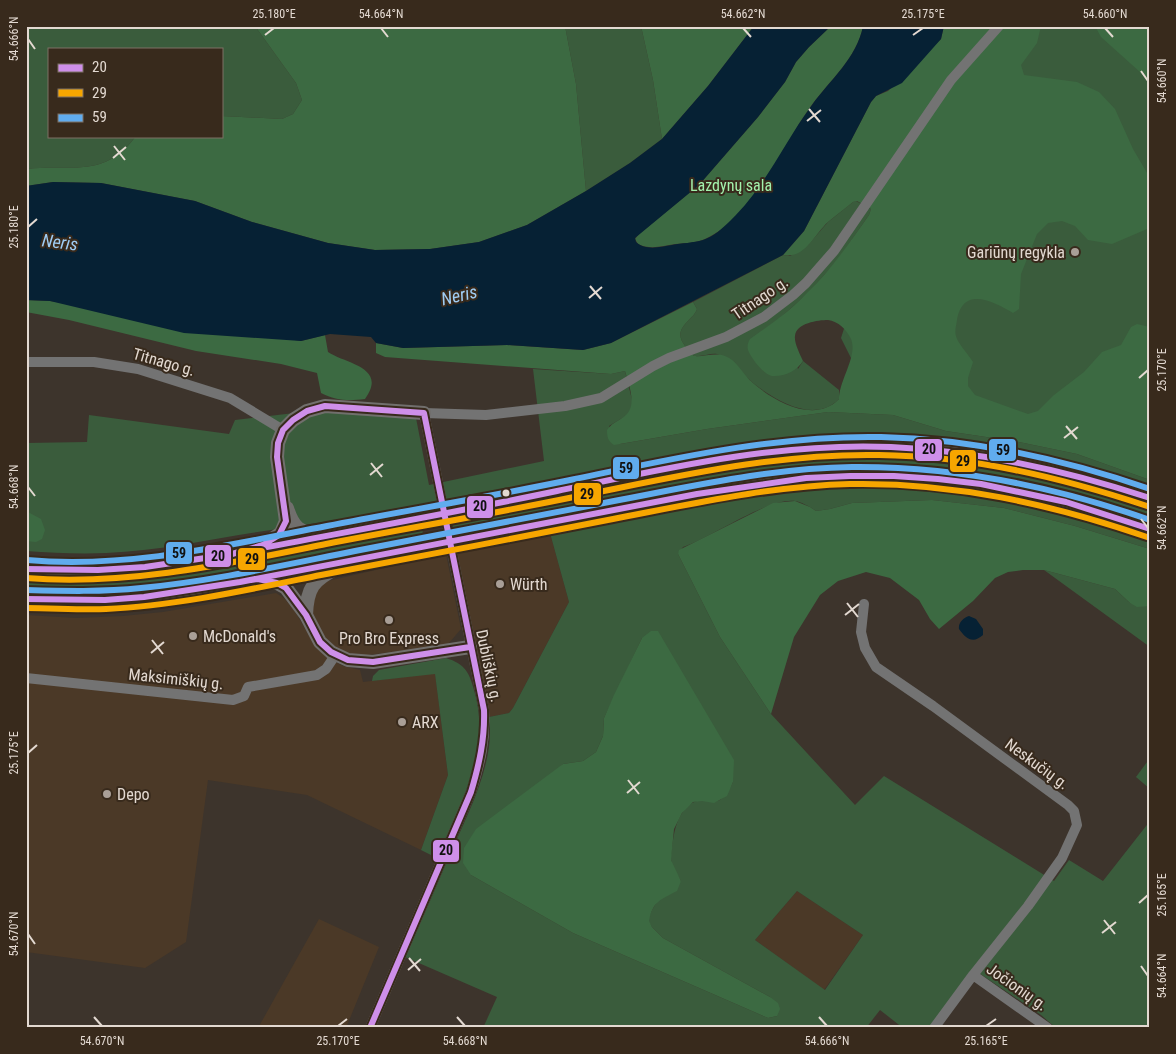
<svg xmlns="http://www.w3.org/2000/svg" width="1176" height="1054" font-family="'Roboto Condensed',sans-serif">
  <rect width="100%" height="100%" fill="#3d342c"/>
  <!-- built -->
  <path fill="#4b3927" d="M550,533L569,602L513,708L509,713L489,717L456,552Z
    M446,554L461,629L449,643L440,646L367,655H355L337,649L327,641L316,624L311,610L319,583Z
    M276,593L284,598L294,610L315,645L326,657L343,666L360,670L363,682L435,673L448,775L421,850L307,795L208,780L186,942L145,968L26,952V615L76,618L123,616L163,612Z
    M797,891L863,935L824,990L755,940Z
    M319,919L379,947L346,1028H258Z"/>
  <!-- green -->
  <path fill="#3a5c3c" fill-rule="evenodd" d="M26,26H255L296,83L302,100L293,114L282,119L221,116V49H49V136H136C105,179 71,164 26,169Z
    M565,26H641L653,80L662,139L630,163L586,191L576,84Z
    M1030,26H1150V414L1125,444L858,372L841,338L849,313Z
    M856,201L871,209L869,215L836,262L807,294L780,318L798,369L803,361L839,390V399C815,424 776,401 753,383C743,375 731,358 717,354C711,353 701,357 694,356C684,345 673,336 687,322C691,317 695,315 697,309L693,302L783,255L790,256L808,245L828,222L853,202Z
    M533,369L611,374L625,371L633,404L629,414L609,426L620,444L707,429L828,412L893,415L946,431L1019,442L1077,454L1150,480V488C1061,457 970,438 875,437C780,436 686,457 592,474C486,495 378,514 271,530C216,538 161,551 106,553C80,554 53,553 26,551V541L29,542V512L26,511V443L87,442L89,415L229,434L235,420L320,410L416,418L429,485L544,461Z
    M844,455L960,460L1047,476L1093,488L1150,508V521L1078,496L1011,480L941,471L871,466L803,470L721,480L454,531L452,522L759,462Z
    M858,483C921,484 983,490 1044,505C1080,514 1115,526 1150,538V549L1075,526L1004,508L932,500L852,503L830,509L816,511C810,507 802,502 795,501C766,498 713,537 683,547L678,554L720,637L771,714L855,805L884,776L1054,881L1069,860L1103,881L1150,821V1028H1056L1041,1015L973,969L931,1028H903L880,1010L866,1028H483L497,997L405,957C420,924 434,892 448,859C466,817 496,763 489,717L509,713L513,708L569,602L550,533L559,529C658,510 757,487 858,483ZM642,638L733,782C717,816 710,793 692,803C677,813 674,832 672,848C672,851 670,857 671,860C672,867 678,875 681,881C665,894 654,900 648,921L652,927L663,938L770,997L777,1016L768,1018L573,933L471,875L563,764L583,761L596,752L603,736L604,718ZM797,891L863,935L825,990L755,940Z
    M423,528L422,538L194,583L130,589L56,592L26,589V579L93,580L178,572Z
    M1044,570L1115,589L1130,603L1150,606V647Z
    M446,658C465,664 469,672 474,690C492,749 460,805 437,858L421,850L448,775L435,674L372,681L373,676L379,670Z
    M1150,758V789L1136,777Z"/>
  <!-- forest -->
  <path fill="#3c6a42" d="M255,26H565L576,84L586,191L527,225L479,242L430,249L375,250L328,243L252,222L195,201L101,183L53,182L26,186V169C71,164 105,179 136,136H221V116L282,119L293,114L302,100L296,83Z
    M641,26H754L708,86L662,139L653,80Z
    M831,26H863C857,58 830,80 811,106C780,149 756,215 705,239C697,243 685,243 675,244C663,246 650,250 638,244L635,239L639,234L699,185L758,117L785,82L796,62L809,47Z
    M944,26H1041L1037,43L1021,65L1024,75L1077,82L1099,92L1115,109L1133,149L1150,178V224L1147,229L1112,244L1088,240L1075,226L1062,221L1048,223L1037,234L1021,274L1019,309L1013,313C994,302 963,285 957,320C956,327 954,332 957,339C961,347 968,354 973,362L968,378V386L975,395L1028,414L1038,411L1054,395L1084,372L1102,352L1121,345L1131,327L1137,324L1150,327V480L1077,454L1019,442L946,431L893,415L828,412L707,429L614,445C608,441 607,437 607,430C611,424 616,422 622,418C639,408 629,386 625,371L611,374L385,357L376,353V343L403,348L507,345L583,350L611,343L693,302L697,309C695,315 691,317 687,322C673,336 684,345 694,356C704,357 715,352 725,356C737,360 743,375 753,383C775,402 815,424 839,399C839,380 858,356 851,339C847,330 838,321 828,320C818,320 796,323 795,336C794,343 800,354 803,361C797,371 784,377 772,376C764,375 751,358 748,350C747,346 748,342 750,339C770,325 790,311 807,293C831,270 850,242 869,215L871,209L857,201L853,202C845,209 836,215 828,222C814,235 805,259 783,255L804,231L871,102L876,96L888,91L941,39Z
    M1095,26H1150V81L1101,37Z
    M26,300L50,301L301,341L325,335L328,352C346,364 388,367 365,399C349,401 336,401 321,393L317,373L281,364L196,351L69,320L26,312Z
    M932,500L1004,508L1075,526L1150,549V606L1137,607L1130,603L1115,589L1044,570H1023L1008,572L995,578L973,601L939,629L930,619L919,600L890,578L866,572L838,581L820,595L794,637L771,714L720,637L678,554L679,550L773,503L795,501L810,507L816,511L830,509L852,503Z
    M26,511L41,519L45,530L42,539L36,542L26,541Z
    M651,631H658L734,760L733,782L727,796L714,803L702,801L693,802L682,813L674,829L671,860L681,881L677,891C660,900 653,901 649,921L652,927L663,938L770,997L778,1003L780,1009L777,1016L768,1018L573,933L471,875L463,863L464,848L476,829L563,764L583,761L596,752L603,736L604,718L614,695L642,638Z"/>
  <!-- water -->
  <path fill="#062134" d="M754,26H831L809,47L796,62L785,82L758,117L699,185L635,238L636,242C646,251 660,247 672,245C682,243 693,243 703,240C713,237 723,228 731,220C766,186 783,144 812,105C830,80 857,58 863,26H944L941,39L902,83L876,96L871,102L804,231L783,255L611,343L583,350L507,345L403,348L376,343L371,337L330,334L301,341L184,333L50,301L26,300V186L53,182L101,183L195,201L252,222L328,243L375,250L430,249L479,242L527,225L586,191L630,163L662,139L708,86Z
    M969,616L976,619L983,629V635C973,644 966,639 959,629C958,623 963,618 969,616Z"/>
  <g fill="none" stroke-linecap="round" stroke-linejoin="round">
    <!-- minor -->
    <path stroke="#737373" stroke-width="10" d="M26,362H94L138,369L230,398L283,430
      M864,604L861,632L865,648L876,667L933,706L1068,805L1074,811L1077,825L1062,858L1028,906L973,975L934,1028
      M26,678L233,700L244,696L248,687L317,675L326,669L336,654
      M973,975L1048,1028
      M370,1028L471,792C480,764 486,740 484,710L424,413L486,415L565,406L601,398L653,366L669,358L726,337L764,317L793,295L806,283L834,251L951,80L999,26"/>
    <!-- highway -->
    <path stroke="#716f6d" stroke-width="14" d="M287,508C293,527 299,533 319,534
      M476,508C594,484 717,452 838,446C944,441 1050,462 1150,498
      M478,536C534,525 590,515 645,504C723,489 801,476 881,476C973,476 1064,497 1150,529
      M265,544L281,533L286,521L277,457L278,443L283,430L293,420L307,411L325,406L424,413
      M26,569L95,571L172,564L416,519
      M262,580L277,583L286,588L306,615L320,642L331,652L348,660L373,662L470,647
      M26,599C53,600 80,602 106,600C209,594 317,568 418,547
      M306,615C307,588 313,580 337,568"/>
    <!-- highway-bridge -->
    <path stroke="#716f6d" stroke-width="14" d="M416,519L476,508
      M418,547L478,536"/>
    <!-- bus-1 casing -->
    <g stroke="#382a1c" stroke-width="10">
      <path id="bus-1" d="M257,549C357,530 457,512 557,491C667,468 778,442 891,447C980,451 1065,470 1150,498
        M26,569L98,570L145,567L232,554L263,545L279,535L286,521L277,457L278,443L283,430L293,420L307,411L325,406L424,413L484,710C485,739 479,765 471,792L370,1028
        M251,580L258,579L277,583L286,588L306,615L320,642L331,652L348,660L373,662L470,647
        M26,599L105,600L144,597L240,582L697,494L806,478L850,476H894L938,479L981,484L1066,502L1150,529"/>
    </g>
    <!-- bus-2 casing -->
    <g stroke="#382a1c" stroke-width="10">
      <path id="bus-2" d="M26,578C128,586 227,564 326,544C409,528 491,514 574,497C675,477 775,453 879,455C971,456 1060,477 1147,506
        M26,608C53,608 80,610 106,609C176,606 252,589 321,575C418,557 516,538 613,519C691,504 771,486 850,484C953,482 1051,504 1147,537"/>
    </g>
    <!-- bus-3 casing -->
    <g stroke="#382a1c" stroke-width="10">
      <path id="bus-3" d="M27,560C129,569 228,545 327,526C410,510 493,496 575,479C676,458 777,435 881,437C973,439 1063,459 1150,489
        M26,590C64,591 103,592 141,588C213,581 284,565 355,551C442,534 528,518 614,501C693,486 772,468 852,467C955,466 1053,486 1150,520"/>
    </g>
    <!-- bus-1 -->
    <use href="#bus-1" stroke="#ce8fe9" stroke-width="6"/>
    <!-- bus-2 -->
    <use href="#bus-2" stroke="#f7a600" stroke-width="6"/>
    <!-- bus-3 -->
    <use href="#bus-3" stroke="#60acee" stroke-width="6"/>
  </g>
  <!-- ticks -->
  <path fill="none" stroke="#e3d9d1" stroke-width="2" d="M381,28L388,37M743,28L751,37M1105,28L1113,37M265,35L274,28M913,35L923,28M28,39L35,49M1141,71L1148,81M809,109L820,122M807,121L821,110M114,146L125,160M113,158L126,147M28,227L37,219M590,286L601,299M589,298L602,287M1139,378L1148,370M1066,426L1077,439M1064,438L1078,427M371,463L382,477M370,475L383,464M28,487L35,496M1141,519L1148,528M847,603L858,617M845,615L859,604M152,640L163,654M151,653L164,642M28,753L37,745M628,780L639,794M627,793L640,782M1139,903L1148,895M1104,920L1115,934M1102,933L1116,922M28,934L35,944M409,958L420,971M1141,966L1148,976M408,970L421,959M94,1017L102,1026M457,1017L465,1026M819,1017L827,1026M338,1026L347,1019M986,1026L996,1019"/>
  <!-- markers -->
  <g fill="#a99f97" stroke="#382a1c" stroke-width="2">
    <circle cx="1075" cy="252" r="5"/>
    <circle cx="500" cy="584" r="5"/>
    <circle cx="389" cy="620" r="5"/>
    <circle cx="193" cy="636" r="5"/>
    <circle cx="402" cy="722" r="5"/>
    <circle cx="107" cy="794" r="5"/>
  </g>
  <circle fill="#e3d9d1" stroke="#382a1c" stroke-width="2" cx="506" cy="493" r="4.5"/>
  <g text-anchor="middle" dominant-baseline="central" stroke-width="4" stroke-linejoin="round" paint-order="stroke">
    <!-- park labels -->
    <g font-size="16" fill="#a3f2ad" stroke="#382a1c">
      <text x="731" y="185">Lazdynų sala</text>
    </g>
    <!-- poi labels -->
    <g font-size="16" fill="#e3d9d1" stroke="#382a1c" text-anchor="start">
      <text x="1065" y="252" text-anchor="end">Gariūnų regykla</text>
      <text x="510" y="584">Würth</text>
      <text x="203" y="636">McDonald's</text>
      <text x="389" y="638" text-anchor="middle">Pro Bro Express</text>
      <text x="412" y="722">ARX</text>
      <text x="117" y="794">Depo</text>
    </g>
    <!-- street labels -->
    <g font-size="16" fill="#e3d9d1" stroke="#382a1c">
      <text transform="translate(760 298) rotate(-34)">Titnago g.</text>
      <text transform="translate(164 362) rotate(16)">Titnago g.</text>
      <text transform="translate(489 666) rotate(78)">Dubliškių g.</text>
      <text transform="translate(176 679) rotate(6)">Maksimiškių g.</text>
      <text transform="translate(1037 764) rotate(36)">Neskučių g.</text>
      <text transform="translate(1017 987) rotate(35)">Jočionių g.</text>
    </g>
    <!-- water labels -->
    <g font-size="18" font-style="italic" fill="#9fcdf4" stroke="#382a1c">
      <text transform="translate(60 242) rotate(7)">Neris</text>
      <text transform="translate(459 295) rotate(-13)">Neris</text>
    </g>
  </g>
  <g stroke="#382a1c" stroke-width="2">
    <rect x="914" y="438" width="29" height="24" rx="5" fill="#ce8fe9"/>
    <rect x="988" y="438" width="29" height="24" rx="5" fill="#60acee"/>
    <rect x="949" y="449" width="28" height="24" rx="5" fill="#f7a600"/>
    <rect x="612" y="456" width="28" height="24" rx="5" fill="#60acee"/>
    <rect x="573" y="482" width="29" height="24" rx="5" fill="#f7a600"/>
    <rect x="466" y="495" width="28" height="24" rx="5" fill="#ce8fe9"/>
    <rect x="165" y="541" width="28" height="24" rx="5" fill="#60acee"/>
    <rect x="204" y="544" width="28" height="24" rx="5" fill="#ce8fe9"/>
    <rect x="237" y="547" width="29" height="24" rx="5" fill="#f7a600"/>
    <rect x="432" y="839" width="28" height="24" rx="5" fill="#ce8fe9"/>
  </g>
  <g font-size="14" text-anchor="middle" font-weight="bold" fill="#111">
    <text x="929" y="454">20</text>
    <text x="1003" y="455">59</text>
    <text x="963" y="466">29</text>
    <text x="626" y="473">59</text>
    <text x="587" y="499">29</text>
    <text x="480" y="511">20</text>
    <text x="179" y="558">59</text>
    <text x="218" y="561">20</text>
    <text x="252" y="564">29</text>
    <text x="446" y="855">20</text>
  </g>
  <!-- border -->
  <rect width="1176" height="1054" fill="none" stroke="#382a1c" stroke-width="55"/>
  <!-- legend -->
  <rect x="48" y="48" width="175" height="90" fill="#382a1c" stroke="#7c7064"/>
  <rect x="58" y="64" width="25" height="8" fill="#ce8fe9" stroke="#7c7064"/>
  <text x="92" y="72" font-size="15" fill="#e3d9d1">20</text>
  <rect x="58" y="89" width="25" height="8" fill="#f7a600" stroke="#7c7064"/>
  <text x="92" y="98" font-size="15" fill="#e3d9d1">29</text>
  <rect x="58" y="114" width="25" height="8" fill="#60acee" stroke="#7c7064"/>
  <text x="92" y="122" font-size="15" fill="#e3d9d1">59</text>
  <rect x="28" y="28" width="1120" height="998" fill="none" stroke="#e3d9d1" stroke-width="2"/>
  <g font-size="12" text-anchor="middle" fill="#e3d9d1">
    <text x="274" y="18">25.180°E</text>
    <text x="381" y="18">54.664°N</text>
    <text x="743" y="18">54.662°N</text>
    <text x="923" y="18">25.175°E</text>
    <text x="1105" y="18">54.660°N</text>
    <text transform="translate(14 39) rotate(-90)" y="4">54.666°N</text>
    <text transform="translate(1162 81) rotate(-90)" y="4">54.660°N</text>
    <text transform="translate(14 227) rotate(-90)" y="4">25.180°E</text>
    <text transform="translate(1162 370) rotate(-90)" y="4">25.170°E</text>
    <text transform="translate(14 487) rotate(-90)" y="4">54.668°N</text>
    <text transform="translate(1162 528) rotate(-90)" y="4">54.662°N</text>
    <text transform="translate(14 753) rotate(-90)" y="4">25.175°E</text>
    <text transform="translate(1162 895) rotate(-90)" y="4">25.165°E</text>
    <text transform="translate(14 934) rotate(-90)" y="4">54.670°N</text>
    <text transform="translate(1162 976) rotate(-90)" y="4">54.664°N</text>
    <text x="102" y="1045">54.670°N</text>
    <text x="338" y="1045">25.170°E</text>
    <text x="465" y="1045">54.668°N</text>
    <text x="827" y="1045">54.666°N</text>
    <text x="986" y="1045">25.165°E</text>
  </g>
</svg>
